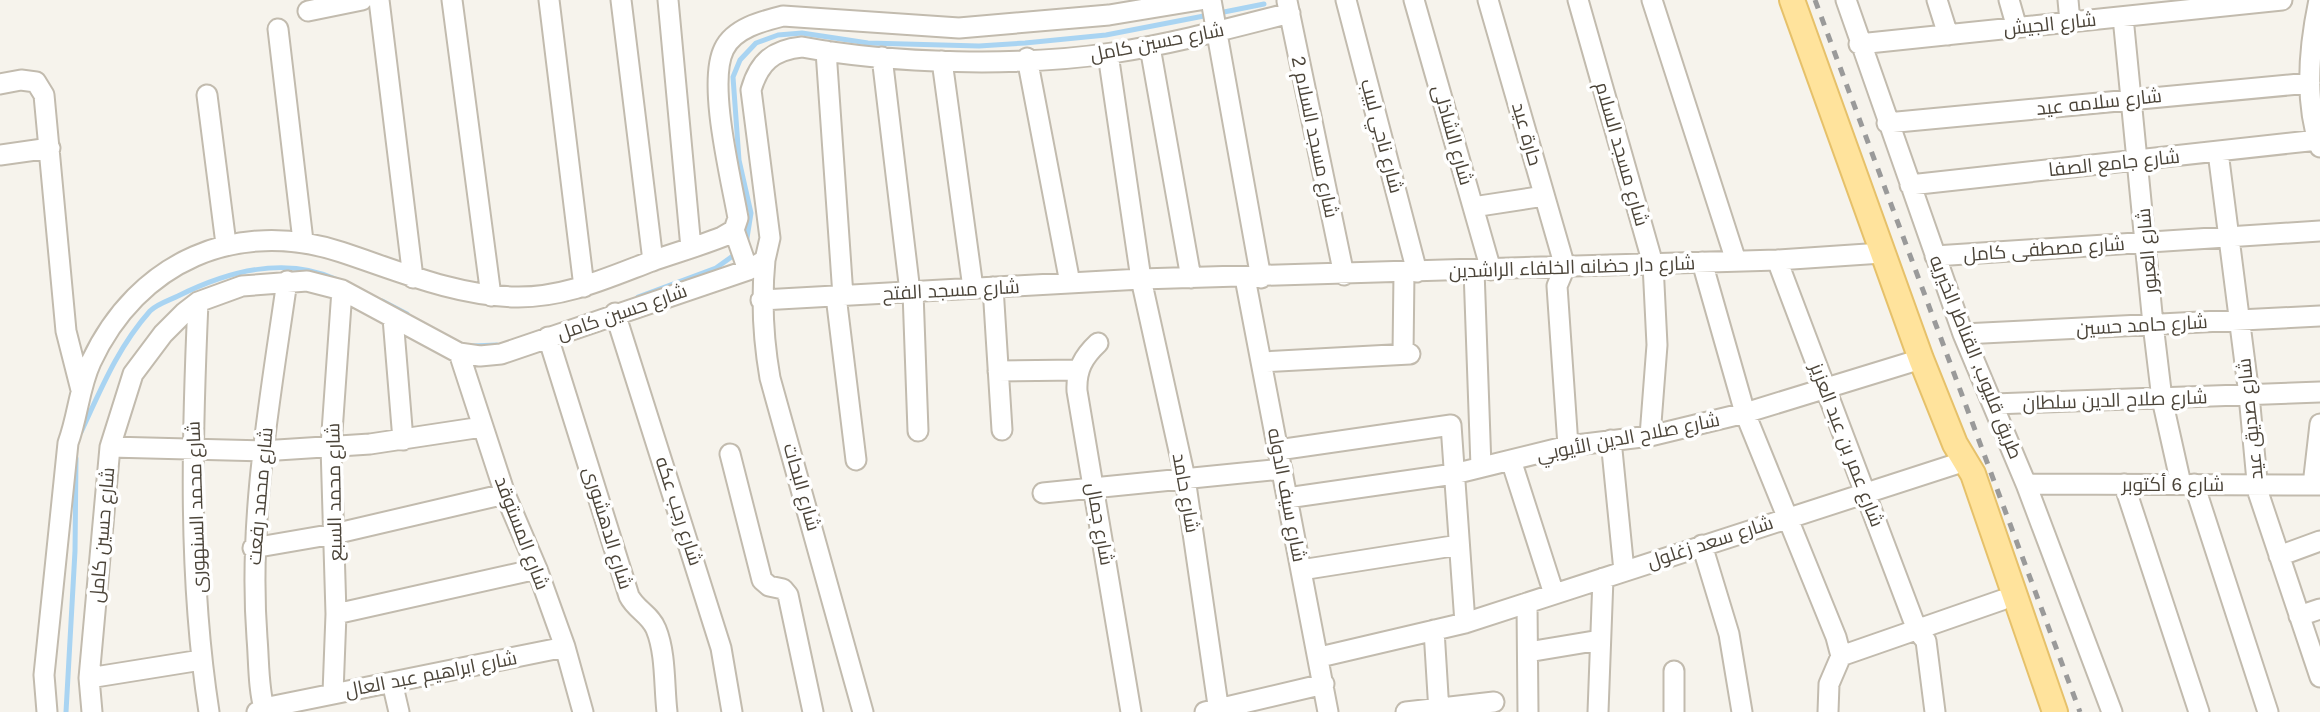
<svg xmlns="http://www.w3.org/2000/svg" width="2320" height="712" font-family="Arial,Cairo,sans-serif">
  <rect width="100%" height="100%" fill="#f6f3ec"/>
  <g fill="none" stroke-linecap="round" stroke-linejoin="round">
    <!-- stream -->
    <path stroke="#a9d4f2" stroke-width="5" d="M1219,13L1264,4
      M746,244L751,213L739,160L733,77L740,60L756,43L778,35L802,33L868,43L979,46L1025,43L1106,35L1209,15
      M638,297L716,268L737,253
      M382,301L407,314
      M472,346L497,345
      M81,432C101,389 118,347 150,311C157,304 170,300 178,296C228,271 285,255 338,280
      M66,712L75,551L76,458"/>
    <!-- minor casing -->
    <g stroke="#c2bbae" stroke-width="23">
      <path id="minor" d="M379,0L413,278
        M452,0L491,296
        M549,0L584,287
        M621,0L653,261
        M668,0L691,248
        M1211,0L1261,278
        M1346,0L1417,272
        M1414,0L1491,270
        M1488,0L1565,267L1557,286L1568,446
        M1578,0L1653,264L1657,345L1650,436
        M1652,0L1736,261
        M1846,0L1963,334L2026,484L2112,712
        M1937,0L1948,35
        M2009,0L2017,28
        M2068,0L2070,22
        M2319,0C2309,47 2304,101 2320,147
        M1287,1L1344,275
        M308,11L362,0
        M2123,17L2153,324L2162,399L2181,484
        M278,29L303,241
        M1859,44L2282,0
        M1150,47L1191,278
        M826,51L843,296
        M1108,54L1141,279L1185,478L1219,712
        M882,57L910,292
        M1027,58L1070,283
        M942,61L973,288
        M0,84L21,80L36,82L44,95L66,331L81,390
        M207,95L226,244
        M1887,123L2310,83
        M2218,152L2249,395L2258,492L2320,677
        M0,155L50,148
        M1910,185L2318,140
        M1473,207L1544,196
        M734,230L748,270
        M1935,256L2320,231
        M765,260C761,301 763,338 770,378L863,712
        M1777,260L1917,630L1926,641L1935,712
        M1702,262L1745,413L1836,637L1841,656
        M1474,270L1481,467
        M1245,278L1328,712
        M993,287L1002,430
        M913,292L918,431
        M836,296L856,460
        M761,300L1141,279L1777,260L1882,253
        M198,302C192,438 188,577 209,712
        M615,313L721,648L732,712
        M393,318L403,440
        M1963,334L2320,316
        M548,337L629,596C636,610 650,614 656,629C666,653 664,687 667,712
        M1098,343C1083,357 1076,370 1077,391L1131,712
        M459,353L505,494L537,569L565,647L583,712
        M1403,354L1404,273
        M1261,362L1410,354
        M998,371L1078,370
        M1994,404L2320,392
        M1611,440L1624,571
        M110,447L262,451L370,444L482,427
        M1278,450L1451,425L1465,623
        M730,454L762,580L769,586L783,589L788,595L813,712
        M1511,460L1554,594
        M2026,484L2320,485
        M2124,484L2199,712
        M2194,484L2268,712
        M2313,485L2320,424
        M1043,493L1282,469
        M1287,498L1454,474L1568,446L1650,436L1745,413L1921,359
        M1702,545L1729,634L1742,712
        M253,548L334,534L505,494
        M2279,556L2320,541
        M1301,570L1459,545
        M1527,603L1528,712
        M336,614L537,569
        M2299,616L2320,609
        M1434,630L1439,712
        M1528,652L1600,640
        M1841,656L2002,600
        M1320,657L1465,623L1956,464
        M89,678L201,660
        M392,682L399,712
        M333,693L336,614L331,446L342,290
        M47,712L44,675L68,443C78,416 79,388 91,362C138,261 237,218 341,252C399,271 453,295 515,297C564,298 607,278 652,261C675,253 699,246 722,237L734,230L738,218C731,178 707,83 724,49C734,28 763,21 783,16L959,28L1109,15L1200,0
        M92,712L89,678L110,447L133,374L163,334L185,312L198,302L242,286L307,281L342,290L459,353L480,356L501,354L748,270L765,260L770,238L751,90C759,62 773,50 802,47C893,64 1020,67 1112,53C1172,44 1231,28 1290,13
        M257,712L264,708L565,647
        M265,712C258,689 259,661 257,638C248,517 270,400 287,281
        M1205,712L1324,684
        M1406,712L1494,702
        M1598,712L1603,578
        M1674,712V671
        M1828,712L1829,684L1841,656"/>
    </g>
    <!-- major casing -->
    <g stroke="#e6c16a" stroke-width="28">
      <path id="major" d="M1792,0L1921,359L1955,444L1973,474L2055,712"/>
    </g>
    <!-- minor -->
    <use href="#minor" stroke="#fff" stroke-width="19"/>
    <!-- major -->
    <use href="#major" stroke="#ffe39c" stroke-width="24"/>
    <!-- rail -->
    <path stroke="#9a9a9a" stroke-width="5" stroke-dasharray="9 9" stroke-linecap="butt" d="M1815,0L2080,712"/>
  </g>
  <g text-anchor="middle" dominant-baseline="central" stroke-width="7" stroke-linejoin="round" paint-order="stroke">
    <!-- street labels -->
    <g font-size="19" fill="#4b4439" stroke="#fff">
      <text transform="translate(2050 24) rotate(-6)">شارع الجيش</text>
      <text transform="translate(1157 42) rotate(-11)">شارع حسين كامل</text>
      <text transform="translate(2099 102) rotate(-6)">شارع سلامه عيد</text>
      <text transform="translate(1527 134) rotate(74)">حارة عيد</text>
      <text transform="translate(1453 135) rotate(74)">شارع الشاذلى</text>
      <text transform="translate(1382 136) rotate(75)">شارع ناجي لبيب</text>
      <text transform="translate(1315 137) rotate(78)">شارع مسجد السلام 2</text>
      <text transform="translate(1622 154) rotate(74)">شارع مسجد السلام</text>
      <text transform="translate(2114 163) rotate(-6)">شارع جامع الصفا</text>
      <text transform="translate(2044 249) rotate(-4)">شارع مصطفى كامل</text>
      <text transform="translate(2147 251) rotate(-95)">شارع العبور</text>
      <text transform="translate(1572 267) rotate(-2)">شارع دار حضانه الخلفاء الراشدين</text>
      <text transform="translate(951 290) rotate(-3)">شارع مسجد الفتح</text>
      <text transform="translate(622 312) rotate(-19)">شارع حسين كامل</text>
      <text transform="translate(2142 325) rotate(-3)">شارع حامد حسين</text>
      <text transform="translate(1976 357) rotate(68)">طريق قليوب, القناطر الخيريه</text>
      <text transform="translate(2115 400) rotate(-2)">شارع صلاح الدين سلطان</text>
      <text transform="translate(2250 419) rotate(-96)">شارع صديق عيد</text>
      <text transform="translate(1628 437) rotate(-11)">شارع صلاح الدين الأيوبي</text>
      <text transform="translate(1847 445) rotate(69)">شارع عمر بن عبد العزيز</text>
      <text x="2173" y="484">شارع 6 أكتوبر</text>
      <text transform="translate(802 487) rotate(74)">شارع البحات</text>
      <text transform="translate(334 492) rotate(-91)">شارع محمد السبع</text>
      <text transform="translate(1186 493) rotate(80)">شارع حامد</text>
      <text transform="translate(1287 495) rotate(79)">شارع سيف الدوله</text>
      <text transform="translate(260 496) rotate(-85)">شارع محمد رفعت</text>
      <text transform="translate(196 507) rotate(-92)">شارع محمد السنهورى</text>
      <text transform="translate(679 511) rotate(72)">شارع رجب عكه</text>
      <text transform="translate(1100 524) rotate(80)">شارع جمال</text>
      <text transform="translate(608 528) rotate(73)">شارع الدهشورى</text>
      <text transform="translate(522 533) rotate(69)">شارع المستوقد</text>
      <text transform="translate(102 535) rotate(-85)">شارع حسين كامل</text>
      <text transform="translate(1710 542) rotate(-18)">شارع سعد زغلول</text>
      <text transform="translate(431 674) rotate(-11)">شارع ابراهيم عبد العال</text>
    </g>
  </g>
</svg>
